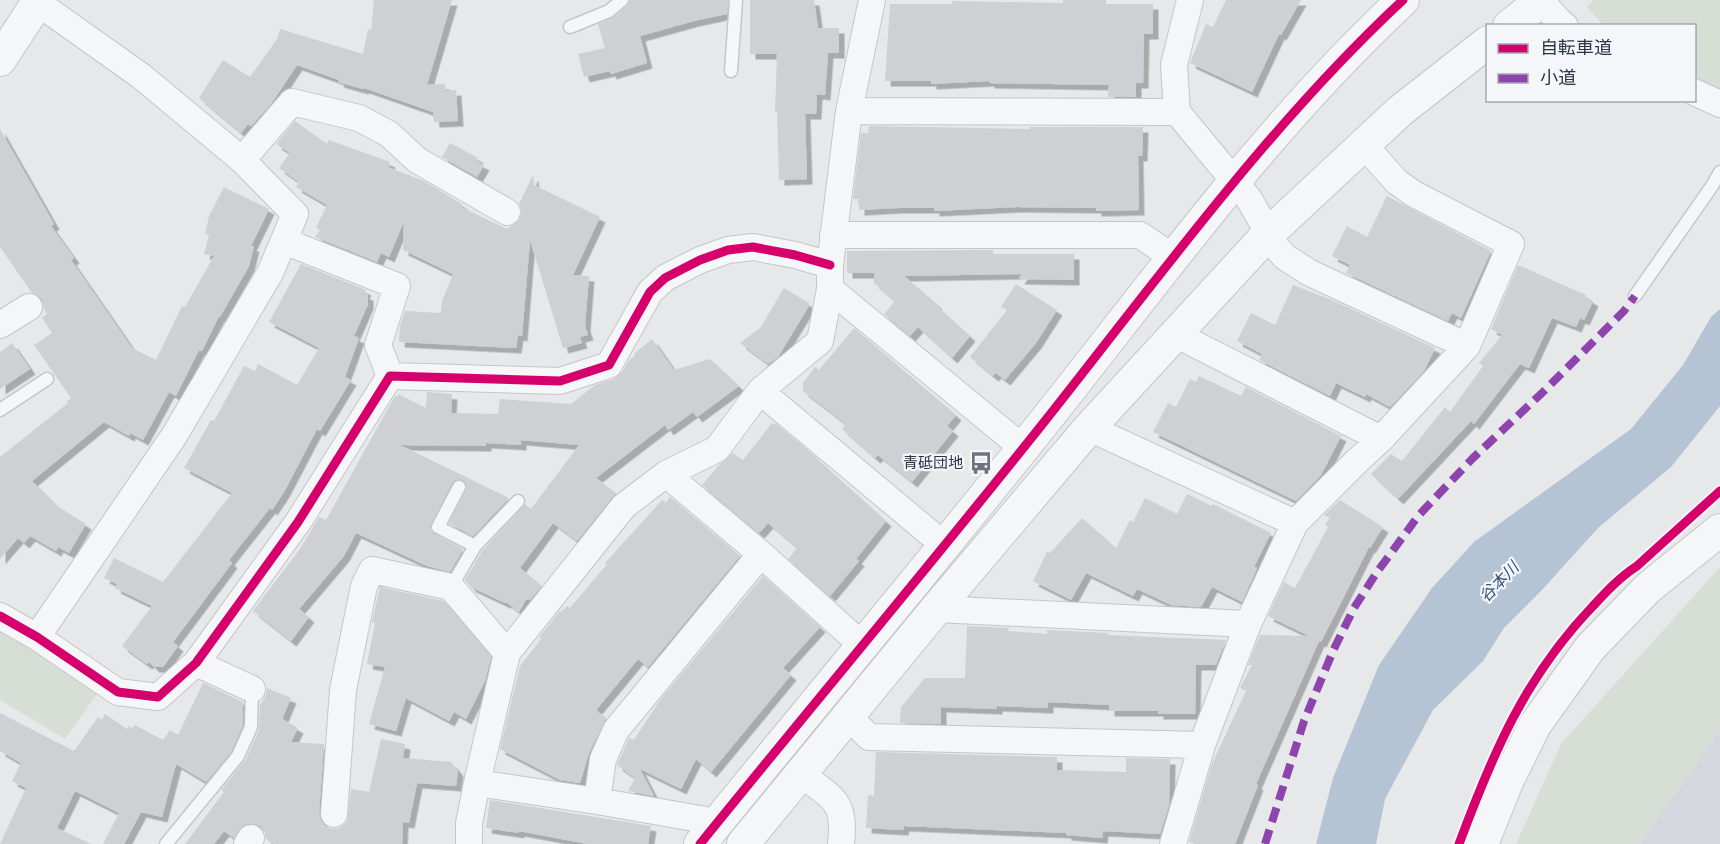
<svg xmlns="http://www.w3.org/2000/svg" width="1720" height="844" font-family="'DM Sans','Noto Sans JP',sans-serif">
  <defs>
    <filter id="shadow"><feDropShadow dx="5.5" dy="5.5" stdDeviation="0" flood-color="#0004"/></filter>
  </defs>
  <rect width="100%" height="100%" fill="#e6e8ea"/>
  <!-- built -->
  <path fill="#d4d7dd" d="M1720,730V844H1639Z"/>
  <!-- green -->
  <path fill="#d6ded6" d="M1594,0H1720V94L1695,82L1694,26L1603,25L1587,7Z
    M1720,567V730L1639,844H1516L1561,744Z
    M0,629L102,687L65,739L0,700Z"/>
  <!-- water -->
  <path fill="#b4c4d5" d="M1720,309V406L1671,467L1598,528L1541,591L1504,628L1483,661L1433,710L1385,799L1376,844H1316L1333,778L1379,665L1432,588L1474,542L1631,429L1683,365L1711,317Z"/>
  <!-- building -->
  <path fill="#ced0d3" filter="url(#shadow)" d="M374,0H452L427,85L445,84L446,91L456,90L458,121L434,122L433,112L364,88L363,89L338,82L339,80L297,65L271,104L251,126L248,124L241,133L199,98L223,60L250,77L277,39L280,29L363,54L368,29L371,30Z
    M630,0H728L727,14L694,21L640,36L647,63L611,74L610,71L584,77L578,54L605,48L598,24L614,17L627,6Z
    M750,0H814L818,28H839V53H828L825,95L817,94L816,114H805L807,179L779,180L777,112H775L777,54H750Z
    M1063,0H1106V4H1153V34H1144L1143,83H1136V97H1108L1109,85L989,83V81L931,84V81H885L890,4H952V1L1063,3Z
    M1226,0H1301L1281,35L1279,34L1252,92L1190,63L1206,24L1213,27Z
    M295,121L327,144L329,140L390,162L388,167L424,181L462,204L461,207L507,229L520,219L522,211L519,204L533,175L534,185L600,217L573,275L589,276L585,326L588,335L580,337L582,343L563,348L530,240L522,336L518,335L516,348L399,342L400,326L405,311L441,313L442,301L453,274L403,250L404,221L389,257L381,253L377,262L315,237L320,230L316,228L327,205L296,187L299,182L279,168L290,153L276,144Z
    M869,126L1030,129V127H1143L1142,156H1138L1139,210L1096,211V208L1016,207L934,211V208H898L859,210V199H853L861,133H868Z
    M0,129L54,224L51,226L74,258L71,260L132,348L156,360L182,306L185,307L214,256L204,254L209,235L205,234L209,216L224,187L269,209L251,246H254L249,266L220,317L219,316L202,351L199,350L176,396L169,392L143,440L130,433L129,436L104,422L32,481L57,506L86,524L69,553L58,547L56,551L30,536L24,543L18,538L0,559V457L68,403L67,401L71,398L34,345L52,333L42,318L47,314L44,309L42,300L32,293L0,247Z
    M450,143L478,158L476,161L484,165L477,177L442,157Z
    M1387,196L1491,251L1461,318L1452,313L1448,321L1346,273L1350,265L1332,256L1347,226L1367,237Z
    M993,250V254H1074V280L1019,279L1022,274L904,276L937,304L936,305L970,336L952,358L918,327L910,336L884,314L895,301L874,283V273H847V251Z
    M301,264L366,290L364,294L368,295V304L354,336L359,338L345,377L351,380L320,431L317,429L284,492L272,510L270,508L229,560L232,563L173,642L178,646L163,667H154L149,662L147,664L122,646L152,606L115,588L117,584L104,578L114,558L163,582L232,493L184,468L211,420L214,421L244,366L255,371L258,364L297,385L319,348L269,322Z
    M1518,265L1586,295L1585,296L1593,301L1584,320L1580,318L1576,327L1552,318L1529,368L1520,364L1474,424L1471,421L1398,499L1371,474L1391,454L1402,461L1445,407L1450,412L1483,366L1479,363L1502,335L1491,329Z
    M1016,284L1057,310L1036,343L1005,380L996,373L993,376L970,357L1007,310L1001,307Z
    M1293,285L1332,300L1435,348L1424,371L1390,407L1366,394L1365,397L1336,383L1330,396L1259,360L1262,354L1237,341L1251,313L1275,325Z
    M784,288L810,304L778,357L768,364L740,343L761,327Z
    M854,328L956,415L947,426L953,431L912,482L878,455L875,458L842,429L846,424L803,391V383L815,367L819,370Z
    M652,339L674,370L710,359L739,386L697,417L693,412L668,430L665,425L596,478L616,493L577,541L553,523L520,568L542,586L530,600L526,599L519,612L506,602L505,603L471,587L465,580L482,551L525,504L531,509L579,445L521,440V445L486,443V446L400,445L509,498L473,536L449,523L467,487L462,479L455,480L452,483L430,527L434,534L463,549L450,572L427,566L356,533L344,556L299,609L309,617L291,641L253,611L300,549L319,517L326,520L395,396L397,397L398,394L426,408L427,392L452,394L451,413L498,414L500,399L571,404L595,385L614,379L622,372L629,360L635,356L634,354Z
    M12,343L30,369L0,389V352Z
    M1199,376L1241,396L1246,387L1341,436L1321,475L1296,501L1153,432L1168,403L1176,407L1190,379L1196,382Z
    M772,423L774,425L775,423L803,446L886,521L856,559L859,561L830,596L788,559L797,548L768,523L759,533L702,485L720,464L733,453L743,460Z
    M1187,494L1212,506L1213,504L1271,533L1254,567L1257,568L1242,602L1212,587L1201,607L1171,605L1137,589L1133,596L1086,573L1071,600L1033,581L1047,552L1050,553L1082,518L1116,548L1130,520L1133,522L1145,498L1177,514Z
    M670,497L740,556L648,667L638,659L596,710L606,718L589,753L580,783L560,780L500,749L520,666L541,639L539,637L560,611L561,612L567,606L570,608L607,564L605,563L662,500L666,503Z
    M1340,500L1383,527L1370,548L1369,547L1321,642L1319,641L1256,784L1258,785L1235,844H1195L1189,842L1211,766L1246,691L1240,688L1252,665H1248L1260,635L1309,636L1268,616L1284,582L1295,588L1328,527L1325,525L1330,518L1324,515Z
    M763,576L820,627L783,668L791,675L711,772L696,759L681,789L640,769L654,796L628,791L635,778L617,765L629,738L634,740L660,700Z
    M380,587L444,601L491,657L485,681L466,719L454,712L449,721L406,698L396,731L369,724L385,667L367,664L375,623L372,622Z
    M967,626L1009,628L1008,631L1047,634V630L1108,633V635L1226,640L1216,665H1196L1195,714H1158V711H1109V705L1048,702V708L997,706V709L941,707V724L900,723L901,707L925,678H965Z
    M203,683L243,702V725L231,752L206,782L176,764L162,817L141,812L124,844H103L119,813L75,791L57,828L91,844H0L26,788L12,781L21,763L0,751V713L74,751L98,717L102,720L105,714L127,729L129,726L132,728L135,725L163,740L170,730L178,735Z
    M267,688L291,698L282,719L298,728L291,742L324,744L319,813L321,821L326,827L333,829L340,828L347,822L351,789L369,792L381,739L405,744L403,758L451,762L458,771L456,786L417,783L409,823L403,822L402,844H274L266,839L265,832L260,826L251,823L244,825L234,838L224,831L214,844H185L224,792L221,790L246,759L259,730L260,705L266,695Z
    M876,752L1057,757V770L1126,772V758L1170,759L1169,805L1160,834L1103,831L1102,838L1066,835V833L904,826L903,830L866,828L868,795L874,796Z
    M490,800L651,826L648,844H588L519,831V833L486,828Z"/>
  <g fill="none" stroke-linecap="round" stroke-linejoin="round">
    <!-- service casing -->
    <g stroke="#c4c6c8" stroke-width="15">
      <path id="service" d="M570,27L609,11L622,0
        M731,71L736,0
        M1635,296L1712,186L1720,172
        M0,410L47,379
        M459,487L438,527L475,546
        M451,587L475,546L518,501
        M166,844L238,756L251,727L252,689"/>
    </g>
    <!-- minor casing -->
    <g stroke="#c4c6c8" stroke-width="28">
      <path id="minor" d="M872,0L849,111L830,265V289L1023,448
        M1190,0L1174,65L1177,112L1249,199L1276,247L1285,257L1310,273L1467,346
        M1541,1L1558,20L1565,26
        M1694,92L1720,104
        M849,111L1177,112
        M242,160L292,102L359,118L389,134L417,160L507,212
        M833,235H1140L1174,258
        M284,241L397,286L378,345L390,376
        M0,325L29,307
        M1175,334L1381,439
        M760,391L944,545
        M1089,428L1295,523
        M666,474L761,554L863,646
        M936,609L1248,624
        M0,616L37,637L118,692L158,697L196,663L298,522L390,376L560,381L609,365L650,292L665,278L700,260L728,250L753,247L795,255L830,265
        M37,637L174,436L270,273L295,214L242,160L141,76L38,3
        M196,663L252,689
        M849,717L869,737L1202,745
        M801,774C833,799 846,800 841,844
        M477,783L597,801L717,822
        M597,801L603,759L616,730L761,554
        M334,814L343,690L364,586L372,570L451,587L507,653
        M247,844L251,838
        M469,844V823L477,783L507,653L624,506L666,474L717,449L760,391L820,341L830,289
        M1173,844L1202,745L1248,624L1295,523L1357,461L1381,439L1467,346L1511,244L1414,194L1397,182L1363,144"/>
    </g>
    <!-- tertiary casing -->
    <g stroke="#c4c6c8" stroke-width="34">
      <path id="tertiary" d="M1509,26L1542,0
        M0,60L39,0
        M700,844C818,698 939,555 1056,407C1166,268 1272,122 1403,0
        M743,844L936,609L1089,428L1267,235L1400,111L1488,42
        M1482,844L1507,782L1535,725L1590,648L1648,588L1720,530"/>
    </g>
    <!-- service -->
    <use href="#service" stroke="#f5f6f7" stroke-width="12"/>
    <!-- minor -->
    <use href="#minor" stroke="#f5f6f7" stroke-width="26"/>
    <!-- tertiary -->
    <use href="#tertiary" stroke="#f5f6f7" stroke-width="32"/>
    <!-- quiet -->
    <path stroke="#8e44ad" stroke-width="8" stroke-dasharray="15 8" stroke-linecap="butt" d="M1265,844L1304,721L1333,651L1354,608L1377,572L1419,515L1473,458L1542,393L1624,311L1635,296"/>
    <!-- cycleway casing -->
    <g stroke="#f4f6f9" stroke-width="13">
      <path id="cycleway" d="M0,616L37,637L118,692L158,697L196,663L298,522L390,376L560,381L609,365L650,292L665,278L700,260L728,250L753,247L795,255L830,265
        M700,844C818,698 939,555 1056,407C1166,268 1272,122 1403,0
        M1459,844C1493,753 1525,677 1593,606C1607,591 1620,577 1637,566L1720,491"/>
    </g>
    <!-- cycleway -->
    <use href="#cycleway" stroke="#d6006c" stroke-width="9"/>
  </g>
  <!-- icons -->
  <defs>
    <g id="bus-bare" transform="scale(1.8)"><path d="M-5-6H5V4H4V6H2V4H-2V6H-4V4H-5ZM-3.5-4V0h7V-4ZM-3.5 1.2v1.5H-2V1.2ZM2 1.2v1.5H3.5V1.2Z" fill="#6c737f" stroke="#f4f6f9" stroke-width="2.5" paint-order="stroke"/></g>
  </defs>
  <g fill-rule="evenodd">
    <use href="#bus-bare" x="981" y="463"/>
  </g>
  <g text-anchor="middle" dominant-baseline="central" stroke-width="4.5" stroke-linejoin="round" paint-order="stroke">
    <!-- poi labels -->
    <g font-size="15" fill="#2b3445" stroke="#f4f6f9" text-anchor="end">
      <text x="963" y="463">青砥団地</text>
    </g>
    <!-- water labels -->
    <g font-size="16" font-style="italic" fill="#34527a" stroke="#f4f6f9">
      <text transform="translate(1499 582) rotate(-46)">谷本川</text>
    </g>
  </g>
  <!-- legend -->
  <rect x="1486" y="24" width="210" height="78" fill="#f4f6f9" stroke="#a4a8b1" stroke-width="1.5"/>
  <rect x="1498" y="44" width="30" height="9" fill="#d6006c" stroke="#a4a8b1" stroke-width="1.5"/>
  <text x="1540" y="54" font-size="18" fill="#2b3445">自転車道</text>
  <rect x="1498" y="74" width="30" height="9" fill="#8e44ad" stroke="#a4a8b1" stroke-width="1.5"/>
  <text x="1540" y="84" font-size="18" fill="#2b3445">小道</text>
</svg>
